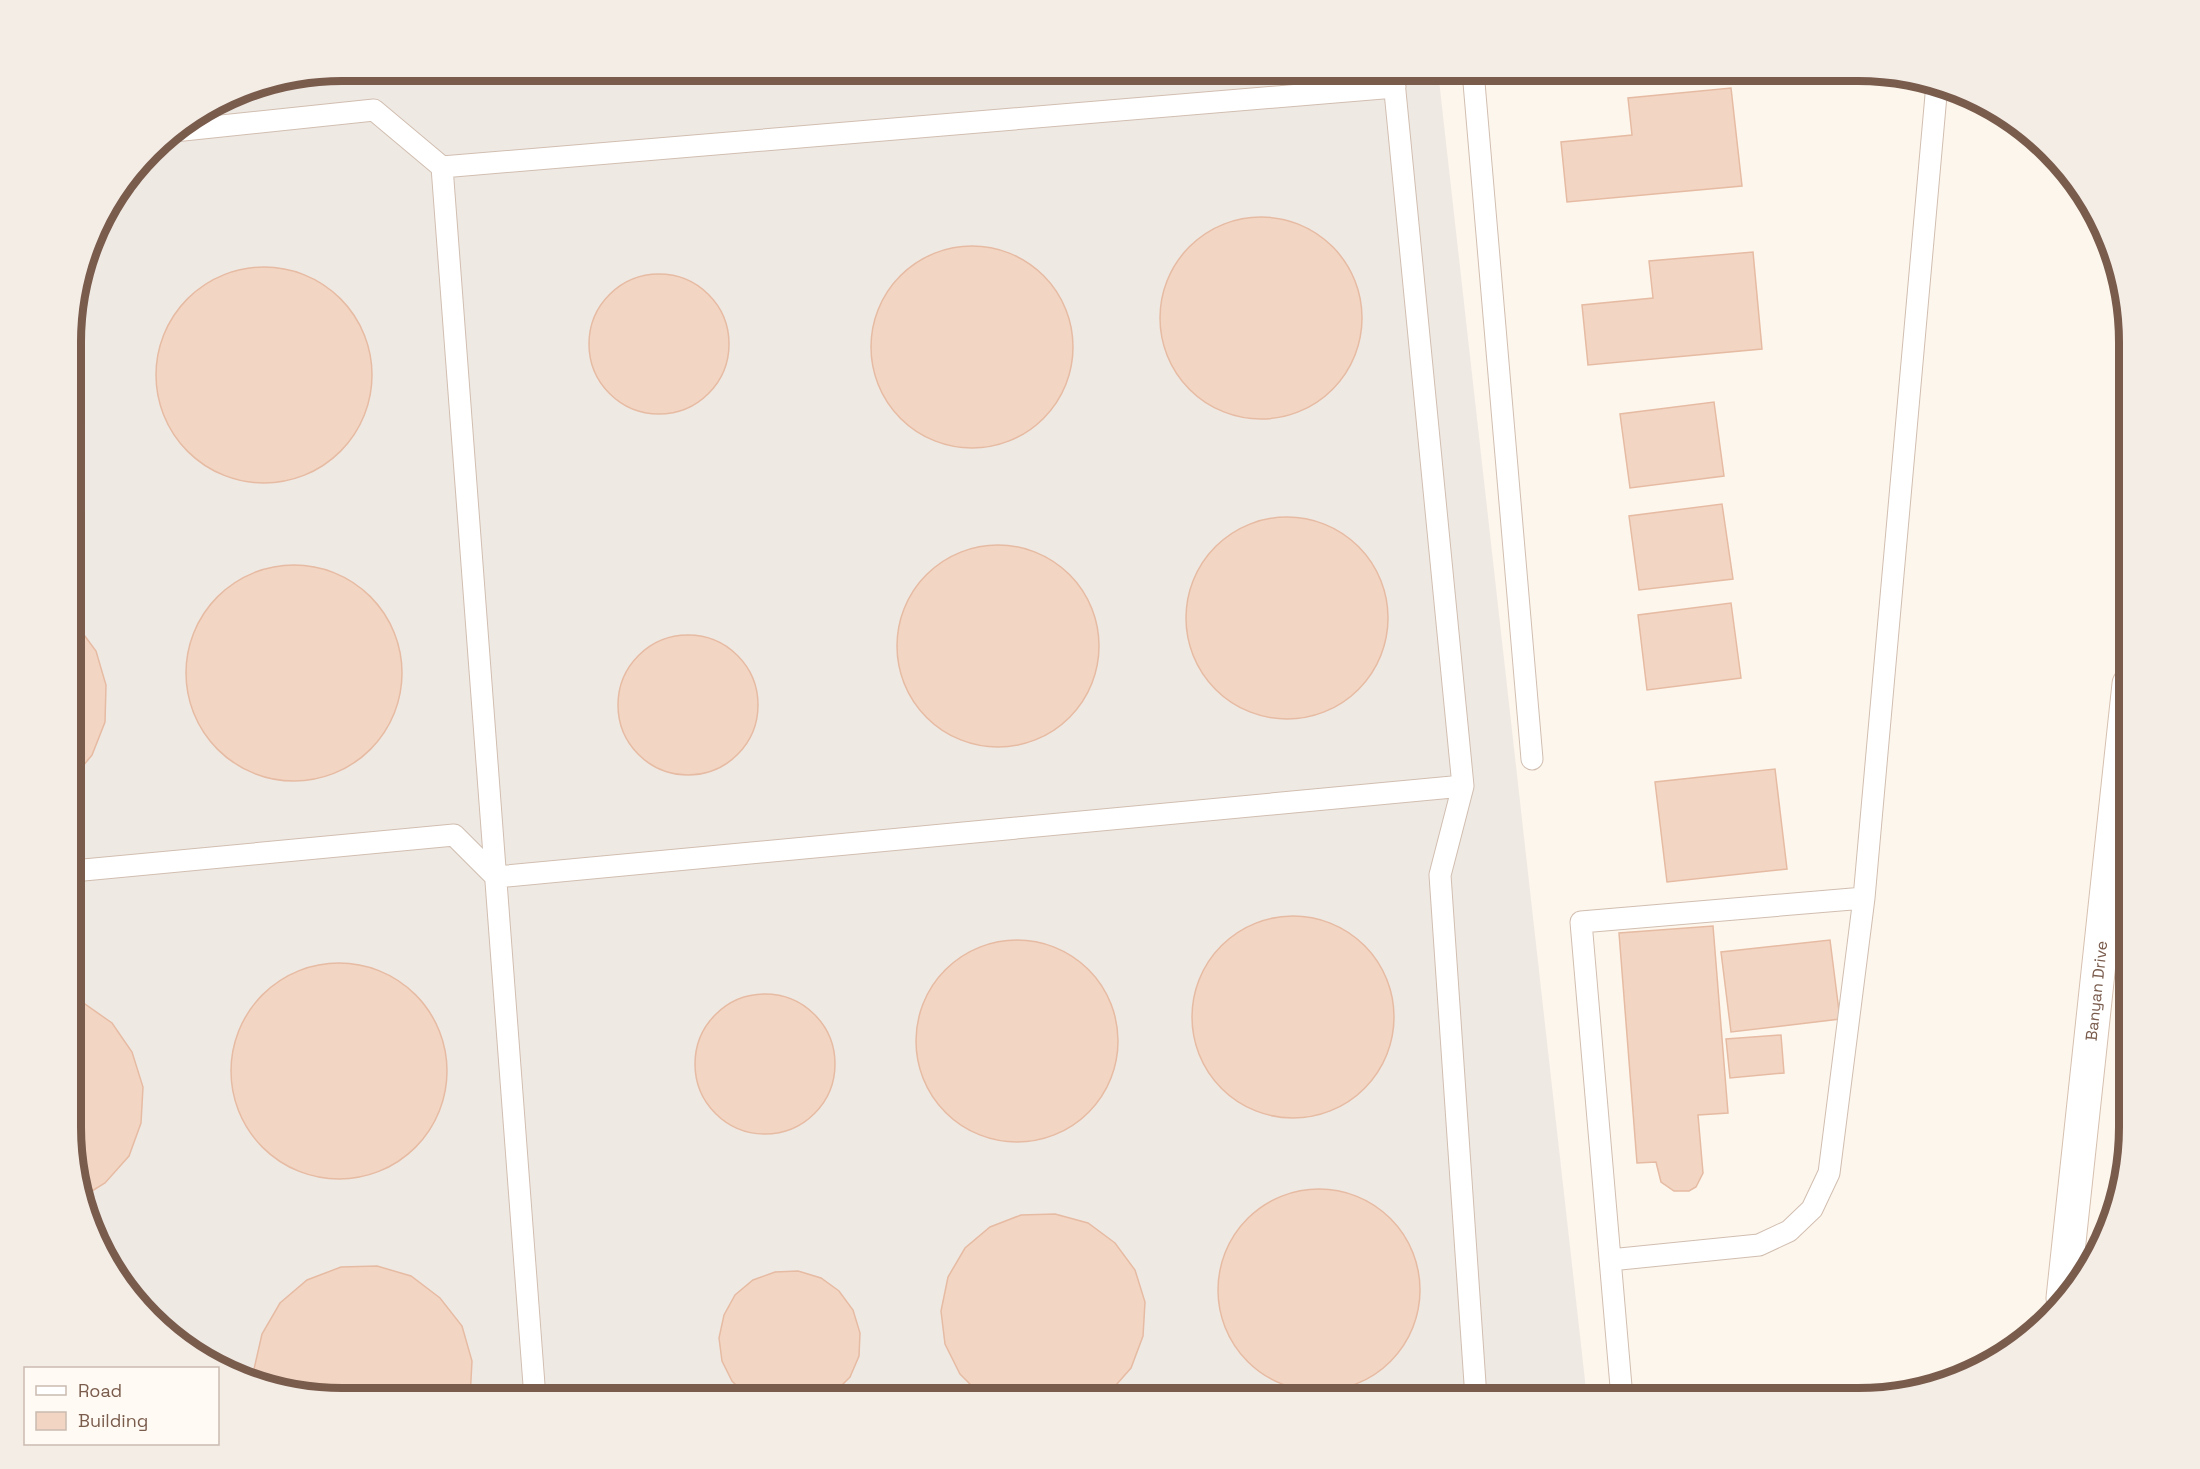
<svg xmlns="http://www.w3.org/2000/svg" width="2200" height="1469" font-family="'Space Grotesk',sans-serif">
  <rect width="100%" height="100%" fill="#fdf6ec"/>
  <!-- industrial -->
  <path fill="#efe9e4" d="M342,71H1438L1587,1398H342L255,1384L191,1352L107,1263L73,1162V307L99,222L163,138L239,91Z"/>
  <!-- building -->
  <path fill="#f3d5c3" stroke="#e6bba3" stroke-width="1.5" d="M593,71H675L660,79L637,84L614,81Z
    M1731,88L1742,186L1567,202L1561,142L1632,135L1628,98Z
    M1160 318a101 101 0 1 1 202 0a101 101 0 1 1-202 0Z
    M871 347a101 101 0 1 1 202 0a101 101 0 1 1-202 0Z
    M1753,252L1762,349L1588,365L1582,305L1653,298L1649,261Z
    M156 375a108 108 0 1 1 216 0a108 108 0 1 1-216 0Z
    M589 344a70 70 0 1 1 140 0a70 70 0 1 1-140 0Z
    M73,380L76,391L73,431Z
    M1714,402L1724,476L1630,488L1620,414Z
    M1722,504L1733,579L1639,590L1629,516Z
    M1186 618a101 101 0 1 1 202 0a101 101 0 1 1-202 0Z
    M897 646a101 101 0 1 1 202 0a101 101 0 1 1-202 0Z
    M186 673a108 108 0 1 1 216 0a108 108 0 1 1-216 0Z
    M1731,603L1741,678L1647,690L1638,615Z
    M73,620L96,651L106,685L105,722L92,755L73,778Z
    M618 705a70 70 0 1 1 140 0a70 70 0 1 1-140 0Z
    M1775,769L1787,869L1667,882L1655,782Z
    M1192 1017a101 101 0 1 1 202 0a101 101 0 1 1-202 0Z
    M1713,926L1728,1113L1698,1115L1703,1173L1696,1187L1689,1191H1674L1661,1182L1656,1162L1637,1163L1619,933Z
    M916 1041a101 101 0 1 1 202 0a101 101 0 1 1-202 0Z
    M1830,940L1840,1019L1731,1032L1721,952Z
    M231 1071a108 108 0 1 1 216 0a108 108 0 1 1-216 0Z
    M695 1064a70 70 0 1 1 140 0a70 70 0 1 1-140 0Z
    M73,999L82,1002L112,1023L132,1052L143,1087L141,1123L129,1156L105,1183L84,1196L73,1162Z
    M1781,1035L1784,1073L1730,1078L1726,1039Z
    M1218 1290a101 101 0 1 1 202 0a101 101 0 1 1-202 0Z
    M1055,1214L1088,1223L1115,1243L1135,1270L1145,1302L1143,1336L1131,1368L1109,1393L1101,1398H984L960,1374L945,1344L941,1311L948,1277L965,1248L990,1227L1021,1215Z
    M377,1266L411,1276L440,1298L462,1326L472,1361L470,1398H342L256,1384L254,1369L262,1334L280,1303L307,1280L341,1267Z
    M798,1271L821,1278L839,1291L853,1310L860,1333L859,1356L850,1377L829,1398H749L732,1381L722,1361L719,1338L724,1315L735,1295L753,1280L775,1272Z"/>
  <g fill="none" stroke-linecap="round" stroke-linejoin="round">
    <!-- lane casing -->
    <g stroke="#d1beb0" stroke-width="23">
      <path id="lane" d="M1393,71L1463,786L1440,875L1476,1398
        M1473,71L1532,759
        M174,131L374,110L442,167L1395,87
        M442,167L535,1398
        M73,871L454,835L496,877
        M496,877L1463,786
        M1610,1260L1759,1245L1789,1231L1812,1209L1829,1173L1864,898L1937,84
        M1622,1398L1581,922L1864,898"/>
    </g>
    <!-- secondary casing -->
    <g stroke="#d6c0b0" stroke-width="35">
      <g id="secondary">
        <path id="s1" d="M2063,1298L2129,684"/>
      </g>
    </g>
    <!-- lane -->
    <use href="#lane" stroke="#fff" stroke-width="21"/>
    <!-- secondary -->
    <use href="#secondary" stroke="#fff" stroke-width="33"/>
  </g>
  <g text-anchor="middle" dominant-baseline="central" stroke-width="4.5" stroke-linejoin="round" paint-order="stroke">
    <!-- street labels -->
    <g font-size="16" fill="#7a5c4d" stroke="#fffaf3">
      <text stroke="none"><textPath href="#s1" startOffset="309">Banyan Drive</textPath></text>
    </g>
  </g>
  <!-- crop -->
  <path d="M0 0H2200V1469H0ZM342 81H1858A261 261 0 0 1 2119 342V1127A261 261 0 0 1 1858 1388H342A261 261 0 0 1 81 1127V342A261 261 0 0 1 342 81Z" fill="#f4ede6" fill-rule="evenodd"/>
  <path fill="none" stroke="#7a5c4d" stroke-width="8" d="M342 81H1858A261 261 0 0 1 2119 342V1127A261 261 0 0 1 1858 1388H342A261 261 0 0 1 81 1127V342A261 261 0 0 1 342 81Z"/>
  <!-- legend -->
  <rect x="24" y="1367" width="195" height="78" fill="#fffaf3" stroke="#cabbb1" stroke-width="1.5"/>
  <rect x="36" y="1386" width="30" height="9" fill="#ffffff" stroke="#cabbb1" stroke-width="1.5"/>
  <text x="78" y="1397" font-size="18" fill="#7a5c4d">Road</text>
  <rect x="36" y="1412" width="30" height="18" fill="#f3d5c3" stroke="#cabbb1" stroke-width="1.5"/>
  <text x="78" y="1427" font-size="18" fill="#7a5c4d">Building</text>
</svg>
